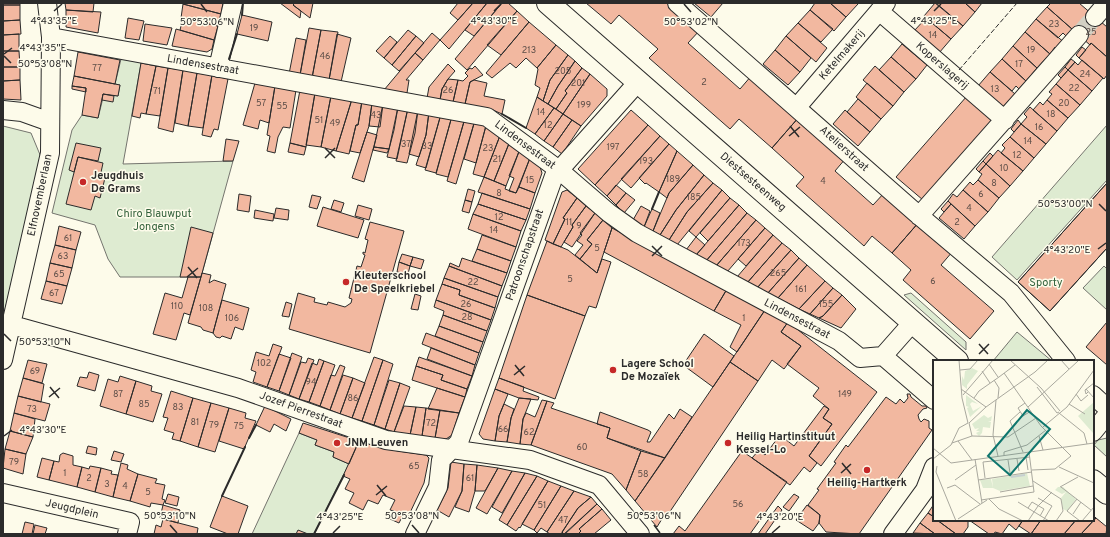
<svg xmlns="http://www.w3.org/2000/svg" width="1110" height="537" font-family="Overpass,sans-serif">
  <rect width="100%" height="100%" fill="#fdfbea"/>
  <!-- green -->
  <path fill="#deebd1" stroke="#74746e" d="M122,55L142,58L123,164L233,161L201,277H120L108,259L95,225L52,213L72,130L82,115L98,118L104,94L118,96L120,85L115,84Z
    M1107,125V180L1017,280L992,257Z
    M3,126L31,133L43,162L3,317Z
    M1104,266L1107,269V310L1083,288Z
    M911,293L966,342V350L904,295Z
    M1017,332L1052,361H993Z
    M299,433L317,440L315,445L334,452L333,457L349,464L314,534H252Z
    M1107,438V457L1094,445L1098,440Z"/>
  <!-- building -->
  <path fill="#f2b8a0" stroke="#2b2b2b" d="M3,3H20V5H3Z
    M65,3H94L93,12L66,10Z
    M183,3H223L221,14L183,4Z
    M280,3H295L293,5L301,11L300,18Z
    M295,3H313L310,18L293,5Z
    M458,3H473L458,20L450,13Z
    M473,3H487L449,49L440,40Z
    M487,3H502L474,36L465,30Z
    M502,3H508L517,11L467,70L455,59Z
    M586,3H669L700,30L688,43L740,89L752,75L799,117L772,148L739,119L730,129L649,58L658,49L619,15L611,24Z
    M694,3H723L711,17Z
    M815,3H830L846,17L834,31L810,10Z
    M830,3H856L858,4L846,17Z
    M935,3L963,26L951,39L924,16Z
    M936,3H965L975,12L963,26Z
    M965,3H982L975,12Z
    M1051,3H1079L1107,27V57L1091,43L1090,45L1047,7Z
    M183,4L221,14L218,26L181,18Z
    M3,5H20V20L3,21Z
    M1047,7L1072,29L1066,36L1063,33L1058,38L1036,19Z
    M66,10L101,12L98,33L66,27Z
    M810,10L833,29L821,42L798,23Z
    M517,11L529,22L501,55L487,45Z
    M242,15L272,22L268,41L237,34Z
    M128,18L144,21L139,40L125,38Z
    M183,18L218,26L214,40L180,30Z
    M926,18L951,39L939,53L914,31Z
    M1036,19L1065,43L1058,50L1055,47L1050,54L1025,32Z
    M20,20L21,34L3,35V21Z
    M529,22L556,45L537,68L526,58L516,68L510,63L492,78L486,73Z
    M798,23L827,48L816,62L786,36Z
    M145,24L172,28L167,45L143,41Z
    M309,28L321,30L312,78L300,75Z
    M176,29L214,40L212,49L207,52L172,46Z
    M321,30L338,32L329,80L312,78Z
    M408,30L416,36L392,65L384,58Z
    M1025,32L1050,54L1037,68L1013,46Z
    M432,33L440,40L423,60L415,53Z
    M19,34V51H3V35Z
    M337,34L351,38L341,82L329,80Z
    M390,36L397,42L384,58L376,51Z
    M416,36L424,43L399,71L392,65Z
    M786,36L811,58L800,72L775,50Z
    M296,38L306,40L300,75L289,74Z
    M1091,43L1107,57V75L1104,79L1079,58Z
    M902,44L927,65L916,79L891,57Z
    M556,45L568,55L550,80L543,101L537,97L540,88L535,85L538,69L537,68Z
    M1013,46L1037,68L1026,81L1002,59Z
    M1082,47L1086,50L1079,58L1076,55Z
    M775,50L800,72L788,85L763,64Z
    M3,51H19L20,67H3Z
    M78,52L120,60L115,84L74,76Z
    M415,53L423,60L406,80H409L407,93L384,90Z
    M568,55L575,61L558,86L548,104L543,101L550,80Z
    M891,57L916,79L904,92L879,70Z
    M1002,59L1026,81L1019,89L1016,86L1012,91L990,72Z
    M1071,59L1075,62L1068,70L1065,67Z
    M1082,60L1103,78L1092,91L1068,70L1075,62L1078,65Z
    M575,61L582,68L565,91L567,93L556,109L548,104L558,86Z
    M141,63L156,66L146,114L141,113L140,118L132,116Z
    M448,64L455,71L448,79L442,89L440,100L427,98L429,87Z
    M156,66L168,68L160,116L146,114Z
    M475,66L483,75L470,82L465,104L453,102L458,80L463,81L468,76L465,73L470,68L472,69Z
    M875,66L904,92L893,106L863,80Z
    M3,67H20V80L3,81Z
    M1065,67L1068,70L1061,78L1058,75Z
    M168,68L183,70L173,132L158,128Z
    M582,68L590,74L563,114L556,109L567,93L565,91Z
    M183,70L197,73L188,126L175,123Z
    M1068,70L1092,91L1080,105L1056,84Z
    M990,72L1015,94L1002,108L978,86Z
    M197,73L212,75L203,128L188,126Z
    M590,74L607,89V96L581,126L563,114Z
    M212,75L228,79L218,130L214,129L211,137L202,135Z
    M74,76L120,85L118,96L103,94L98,118L82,115L86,88L72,86Z
    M448,79L458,80L453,102L440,100L442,89Z
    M20,80L21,100L3,99V81Z
    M474,80L487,83L484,96L505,100L502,114L493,110L465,104L470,82Z
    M255,83L275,86L269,123L260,120L258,129L243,125Z
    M867,83L893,106L881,119L856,97Z
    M1056,84L1080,105L1068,118L1047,100L1052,94L1049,92Z
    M72,86L86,88V92L72,89Z
    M275,86L296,90L290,128L283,127L278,137L275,153L267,151L270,136L267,135Z
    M300,90L315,93L306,147L290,143Z
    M315,93L331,96L321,147L306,145Z
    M103,94L114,96L113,102L102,100Z
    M331,96L352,99L336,151L321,147Z
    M967,96L994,119L923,200L896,177Z
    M537,97L554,108L535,134L526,128Z
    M352,99L362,101L358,125H356L349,154L336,151Z
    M858,99L881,119L870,132L847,112Z
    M1047,100L1068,118L1057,131L1033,110L1040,102L1043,105Z
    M362,101L372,103L369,126L360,153L350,151L356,125H358Z
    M372,103L383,104L380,127L369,126Z
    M383,104L398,107L389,149L374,147Z
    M398,107L408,108L397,159L387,157L394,130Z
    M1030,107L1057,131L1046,144L1021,124L1027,117L1024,114Z
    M408,108L418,110L415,133L407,163L396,161Z
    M554,108L563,114L544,141L535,134Z
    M418,110L429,112L426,135L419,157L409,154Z
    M631,110L648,125L595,185L578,169Z
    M845,110L870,132L858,146L833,124Z
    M429,112L441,114L426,168L416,165L426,135Z
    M441,114L452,116L436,173L425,170Z
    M563,114L572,120L553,147L544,141Z
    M452,116L465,118L448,177L436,174Z
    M799,117L846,158L835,171L873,205L885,192L919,222L892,253L872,236L864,246L796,186L804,177L772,148Z
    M465,118L475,120L456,184L447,181Z
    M475,120L487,122L476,163L464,159Z
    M572,120L581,126L562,154L553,147Z
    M1018,120L1021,124L1014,132L1011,129Z
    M487,122L501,133L484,177L473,174Z
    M1021,124L1046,144L1034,158L1010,137Z
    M648,125L660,136L607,196L595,185Z
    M367,132L377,135L364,182L352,178Z
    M501,133L510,141L494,181L484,177Z
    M660,136L669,144L631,188L621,179Z
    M1010,137L1034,158L1023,171L1001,153L1005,148L1002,145Z
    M226,139L239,141L233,161H223Z
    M510,141L520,149L506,186L494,181Z
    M76,143L101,148L98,161L78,157L74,172L69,170Z
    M290,143L306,147L304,155L288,152Z
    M669,144L677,151L659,192L646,183L645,184L639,178Z
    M374,147L389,149L387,153L373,150Z
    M520,149L530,158L516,193L509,191L514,178L509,176Z
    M998,150L1023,171L1010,186L986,164Z
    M677,151L693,165L669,193L667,198L659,192Z
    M990,153L993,156L986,164L983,161Z
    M78,157L103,163L100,177L105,178L100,198L95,196L91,210L66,204Z
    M530,158L540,167L542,173L535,193L519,187Z
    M983,161L986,164L979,172L976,169Z
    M986,164L1010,186L999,198L978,180L982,174L979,172Z
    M693,165L704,175L676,210L660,235L653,231L669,193Z
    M704,175L713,183L687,212L669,240L660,235L676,210Z
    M484,177L506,186L505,189L516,193L519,187L535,193L530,209L478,192Z
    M978,180L999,198L988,212L963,190L970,182L973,185Z
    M713,183L722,190L677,245L669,240L687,212Z
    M1107,183V248L1050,311L1018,282Z
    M1107,183V248L1050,311L1018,282Z
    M616,185L626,193L616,205L607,196Z
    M468,189L475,191L472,202L465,200Z
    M567,190L577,198L563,218L565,219L553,244L545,240L562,192Z
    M722,190L730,198L696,237L689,231Z
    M963,190L988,212L975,226L948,201L953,194L957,197Z
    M482,193L530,209L526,220L478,204Z
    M626,193L635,200L624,213L616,205Z
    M239,194L251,196L249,212L237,210Z
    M312,195L321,197L317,209L309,207Z
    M577,198L586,206L572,225L573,227L561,247L553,244L565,219L563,218Z
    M730,198L739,205L708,241L700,233Z
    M334,200L344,203L341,212L331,209Z
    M465,200L472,202L469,213L462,211Z
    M948,201L951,204L944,212L941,209Z
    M478,204L526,220L521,231L473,214Z
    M951,204L975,226L964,239L939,218Z
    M358,205L372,209L369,220L355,216Z
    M739,205L747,213L706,261L696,255Z
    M586,206L595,213L572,247L564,242L573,227L572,225Z
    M641,206L650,211L644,227L633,220Z
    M323,207L364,220L358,238L317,226Z
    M276,208L289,210L288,220L274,218Z
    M652,209L660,213L653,231L644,227Z
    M255,210L274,214L273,221L254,218Z
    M595,213L603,220L587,240L592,244L580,259L575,255L583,245L577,241L582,235L580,233Z
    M747,213L756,220L716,266L706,261Z
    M473,214L521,231L516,247L468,229Z
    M603,220L612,228L597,273L580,259L592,244L587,240Z
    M756,220L765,228L727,272L716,266Z
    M370,222L404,231L370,353L289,329L298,293L315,298L314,302L327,305L328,302L345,307L351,303L352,299L349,298L357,266L361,267L365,255L363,254V252L365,253L368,240L365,239Z
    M919,222L953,251L941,265L994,311L970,339L903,280L911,270L892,253Z
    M59,226L81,232L76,250L55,245Z
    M191,227L213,233L201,277H180Z
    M612,228L727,289L714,311L604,252Z
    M765,228L773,235L746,266L738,259Z
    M482,235L516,247L511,261L477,249Z
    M773,235L782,243L747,283L737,277Z
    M696,237L705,245L696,255L686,250Z
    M547,241L568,250L597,273L602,259L611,262L596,308L589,306L585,316L527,295Z
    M782,243L791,250L757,288L747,283Z
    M55,245L76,250L72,268L50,263Z
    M477,249L511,261L507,273L472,261Z
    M791,250L799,258L767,294L757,288Z
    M402,254L413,257L410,266L399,262Z
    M413,257L424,260L421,269L410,266Z
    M462,258L507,273L502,286L449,266L450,263L459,267Z
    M799,258L807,265L778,298L767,294Z
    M399,262L410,266L408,274L397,272Z
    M50,263L72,268L67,286L46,281Z
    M807,265L825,281L799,309L778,298Z
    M449,266L502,286L498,297L444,278Z
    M202,273L211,275L209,283L214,280L226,284L213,333L203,330L201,327L188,323Z
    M188,277H201L190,315L184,313L176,340L153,334L165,293L182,298Z
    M444,278L498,297L495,308L459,295L460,290L442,284Z
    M46,281L67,286L62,304L41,299Z
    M825,281L833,288L810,314L799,309Z
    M442,284L460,290L459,295L495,308L491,320L436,300Z
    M833,288L842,295L823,316L819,318L810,314Z
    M727,289L765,310L737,352L730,347L741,325L714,311Z
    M415,294L421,296L418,310L411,309Z
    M527,295L585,316L555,399L499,378Z
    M842,295L856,309L841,328L819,318L823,316Z
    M222,300L249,308L243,330L235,327L231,339L222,336L220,338L216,337L213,333Z
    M436,300L491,320L487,331L443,315L444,311L434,307Z
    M286,302L292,304L289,317L282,316Z
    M765,310L788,322L781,332L801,346L784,369L772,360L758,381L730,362Z
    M443,315L487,331L483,342L439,326Z
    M788,322L877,392L821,466L809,456L832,424L823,418L829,409L813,396L819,388L787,364L801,346L781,332Z
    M1107,322V365L1086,347Z
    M439,326L483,342L479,353L435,336Z
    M426,333L479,353L475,365L422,344Z
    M704,334L734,356L713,387L683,365Z
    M273,344L282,347L267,387L253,382L256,372L251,370L256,352L269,356Z
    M431,348L475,365L472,376L427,359Z
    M292,353L302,357L289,395L279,391Z
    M279,354L291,358L279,391L267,387Z
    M374,357L383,360L362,421L352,418Z
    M419,357L472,376L467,389L441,380L443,375L416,366Z
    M308,358L314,360L299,399L289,395L301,362L306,363Z
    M319,359L324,361L309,402L299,399L312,363L317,365Z
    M28,360L47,364L42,383L23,378Z
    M383,360L393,364L374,425L362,421Z
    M324,361L335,365L320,406L309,402Z
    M730,362L758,381L667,516L665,514L657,527L635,501Z
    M340,365L345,367L330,410L320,406L331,375L335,376Z
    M416,366L443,375L441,380L467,389L465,397L412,380Z
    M89,372L99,375L95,391L77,386L80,377L87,378Z
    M343,375L353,378L340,414L330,410Z
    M120,376L136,381L126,414L100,406L108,379L118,382Z
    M23,378L44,384L41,402L18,396Z
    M353,378L365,383L352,418L340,414Z
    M499,378L524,387L523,391L539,397L538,400L519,398L495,389Z
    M389,380L400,383L385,429L374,425Z
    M136,381L152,386L151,391L162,394L153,422L126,414Z
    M400,383L410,387L394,432L385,429Z
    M437,388L465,397L459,413L428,409Z
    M495,389L508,394L499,416L495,441L483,439L479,434Z
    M171,391L193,398L180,441L172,439L174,433L164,430L168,418L163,417Z
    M907,394H910L911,397L922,406H926L927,408L923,409L918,415L919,419L921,422L924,419L929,421V428L932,430L859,534L826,532L819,523L820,515L808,505L819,490L817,489L836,463L834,462L846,445L848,447L886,397L896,404L900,399L904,403L908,398Z
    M18,396L50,404L45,421L14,413Z
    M193,398L211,403L198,447L180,441Z
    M519,398L531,399L523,419L520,444L507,442L511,418Z
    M542,400L547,401L531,445L520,444L523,419L526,413L535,417Z
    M547,401L554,403L551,408L610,428L607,438L641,451L626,490L612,474L531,445Z
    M211,403L229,408L215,452L198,447Z
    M504,404L514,409L511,418L507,442L495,441L499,416Z
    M265,406L291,419L286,431L274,424L270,432L256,425Z
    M404,406L416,407L410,435L394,432Z
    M824,406L829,409L823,418L832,424L809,456L817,463L810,472L804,467L790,485L752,458L759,450L765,455L780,435L794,446Z
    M416,407L426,408L422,436L410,435Z
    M229,408L246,413L245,418L256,421L244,449L219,441Z
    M426,408L440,410L435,438L422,436Z
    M680,409L692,417L665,458L607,438L610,428L597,424L600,412L648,430L651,432L647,442H650L669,414L674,419Z
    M440,410L459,413L452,435L446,439L435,438Z
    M14,413L35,419L33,437L10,431Z
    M303,423L359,441L349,464L333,457L334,452L315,445L317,440L299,433Z
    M10,431L33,437L26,454L5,449Z
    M359,441L398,451L426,455L429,458L424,483L408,517L403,515L399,523L390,519L394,511L390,510L395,500L383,495L378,504L368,500L363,510L349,503L354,493L345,489L350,479L343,476Z
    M88,446L97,448L96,455L86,453Z
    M5,449L26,454L23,474L3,468Z
    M114,451L124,454L121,462L111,460Z
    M641,451L665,458L635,501L626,490Z
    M742,451L787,482L750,534H673L679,526L685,531Z
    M63,453L73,456V465L82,467L77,487L49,480L54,461L59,462L60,455Z
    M42,458L54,461L49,480L37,477Z
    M451,462L464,464L462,491L449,517L437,510L448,488Z
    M121,463L128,465L127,469L138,474L130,501L113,497Z
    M464,464L477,465L475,491L469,512L455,507L462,491Z
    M477,465L498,468L485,491H475Z
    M90,466L101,468L95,492L77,487L82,467L89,469Z
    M101,468L112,471L111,474L118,475L113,497L95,492Z
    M498,468L512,471L487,514L476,508Z
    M512,471L525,473L502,513L492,507Z
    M525,473L537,476L507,525L499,520Z
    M138,474L157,479L155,483L165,485L162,499L165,500L163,505L151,503L150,507L130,501Z
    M537,476L548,481L520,528L519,527L516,531L507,525Z
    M548,481L561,486L534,530L522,524Z
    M561,486L574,491L547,532L541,528L537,533L534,530Z
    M574,491L591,497L578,508L561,534H550L547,532Z
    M168,494L179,497L177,506L165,503Z
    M794,494L799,497L789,511L783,507Z
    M222,496L248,506L238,534H228L210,527Z
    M591,497L597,504L564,534L562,532L578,508Z
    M597,504L602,509L579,529L581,531L578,534H565Z
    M934,504V517L928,513Z
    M163,505L180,510L178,523L160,518Z
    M807,505L820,515L819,523L813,531L796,520Z
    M778,506L782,510L765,534H758Z
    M602,509L611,520L594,534H578L581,531L579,529Z
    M928,513L934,517V520H937L956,534H935L920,523Z
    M1093,515L1096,518L1081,534H1064L1076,520H1093Z
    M1096,518L1107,527L1106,534H1081Z
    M163,519L198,528L197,534H154L156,525L161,527Z
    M937,520H968V527L963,534H956Z
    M969,520H1023L1016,530L1009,524L1002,534L995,532L994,534H989Z
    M1023,520H1041L1031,534L1019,526Z
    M1041,520H1076L1064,534H1031Z
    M25,522L34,524L32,534H22Z
    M920,523L935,534L913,533Z
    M35,525L47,528L45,534H33Z
    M298,530L308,534H296Z"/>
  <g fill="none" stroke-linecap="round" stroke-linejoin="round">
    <!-- street-tunnel -->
    <path stroke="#d3d1c4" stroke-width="18" stroke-dasharray="18 9" stroke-linecap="butt" d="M1079,35L1095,17"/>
    <!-- street casing -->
    <g stroke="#2b2b2b" stroke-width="20">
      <path id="street" d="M677,3L916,213L1011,293L1066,361
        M879,11L1005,120
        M1095,17L1107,3
        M51,37L487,117L559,170L609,213L637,233L839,341L860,358L883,356L913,322
        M218,68L233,3
        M797,107L886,3
        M3,110L22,112L50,122
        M919,216L1079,35
        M12,325L238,388L386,440L530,460L599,485L640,534
        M883,356L934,400
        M3,360L50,153L51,37L47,3
        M1093,395L1107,408
        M1093,432L1107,415
        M3,493L130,522L127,534
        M415,534L438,487L441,460L459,442L554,176L638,82
        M893,534L925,490L934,467"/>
    </g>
    <!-- primary casing -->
    <g stroke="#2b2b2b" stroke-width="24">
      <path id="primary" d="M548,3L957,361
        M1093,481L1107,493"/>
    </g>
    <!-- street -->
    <use href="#street" stroke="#fdfbea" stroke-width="18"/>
    <!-- primary -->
    <use href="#primary" stroke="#fdfbea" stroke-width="22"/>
    <!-- fence -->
    <path stroke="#2b2b2b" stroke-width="1" stroke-dasharray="5 2" stroke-linecap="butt" d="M959,70L1017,3"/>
    <!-- wall -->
    <path stroke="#2b2b2b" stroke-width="2" d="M242,15L243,3
      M229,59L237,34
      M502,114L526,128
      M652,209L659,192
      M249,438L256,425
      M222,496L245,447
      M314,534L344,475"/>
  </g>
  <!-- ticks -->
  <path fill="none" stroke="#2b2b2b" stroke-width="1.5" d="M201,4L207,12M684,4L691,12M54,11L62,4M494,11L501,4M934,11L941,4M4,54L12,48M4,56L11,63M790,126L799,137M789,136L800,127M325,148L335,158M325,158L335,148M1099,204L1106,211M652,246L662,256M1098,249L1106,243M652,256L662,246M188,267L197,278M187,277L198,268M4,334L11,341M979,344L988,354M979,354L989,344M515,365L524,376M514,375L525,366M50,387L59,398M49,397L60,388M4,436L12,430M842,463L851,474M841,473L851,464M377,485L386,496M376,495L387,486M170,525L177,533M412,525L419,533M654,525L660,533M333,533L340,526M772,533L780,526"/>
  <!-- markers -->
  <g fill="#c62828" stroke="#fdfbea" stroke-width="1.5">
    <circle cx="83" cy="182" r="4"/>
    <circle cx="346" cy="282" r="4"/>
    <circle cx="613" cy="370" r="4"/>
    <circle cx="337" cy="443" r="4"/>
    <circle cx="728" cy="443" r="4"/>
    <circle cx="867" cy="470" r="4"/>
  </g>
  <g text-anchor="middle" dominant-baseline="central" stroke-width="3" stroke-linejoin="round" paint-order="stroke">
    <!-- number labels -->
    <g font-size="9" fill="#5d4e48">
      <text x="1054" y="24">23</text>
      <text x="254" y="28">19</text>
      <text x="1091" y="32">25</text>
      <text x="933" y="35">14</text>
      <text x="529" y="50">213</text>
      <text x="1031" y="50">19</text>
      <text x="325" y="56">46</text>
      <text x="1019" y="64">17</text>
      <text x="97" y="68">77</text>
      <text x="563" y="71">205</text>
      <text x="1085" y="74">24</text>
      <text x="704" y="82">2</text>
      <text x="578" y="83">201</text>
      <text x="1074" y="88">22</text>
      <text x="995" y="89">13</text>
      <text x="448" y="90">26</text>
      <text x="157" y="91">71</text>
      <text x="261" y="103">57</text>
      <text x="1064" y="103">20</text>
      <text x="584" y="105">199</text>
      <text x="282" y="106">55</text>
      <text x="541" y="112">14</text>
      <text x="1051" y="114">18</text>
      <text x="376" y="115">43</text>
      <text x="319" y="120">51</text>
      <text x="335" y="123">49</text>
      <text x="548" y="125">12</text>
      <text x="1039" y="127">16</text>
      <text x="1028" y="141">14</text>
      <text x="406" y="144">37</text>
      <text x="427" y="146">33</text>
      <text x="613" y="147">197</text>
      <text x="488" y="148">23</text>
      <text x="1017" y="155">12</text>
      <text x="497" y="159">21</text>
      <text x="646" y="161">193</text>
      <text x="1004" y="168">10</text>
      <text x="673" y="179">189</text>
      <text x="530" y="180">15</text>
      <text x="823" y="181">4</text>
      <text x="994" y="183">8</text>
      <text x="499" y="193">8</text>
      <text x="981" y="194">6</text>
      <text x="694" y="197">185</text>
      <text x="969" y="208">4</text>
      <text x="499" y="217">12</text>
      <text x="569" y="222">11</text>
      <text x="957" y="222">2</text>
      <text x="579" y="226">9</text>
      <text x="494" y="230">14</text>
      <text x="68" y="238">61</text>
      <text x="744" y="243">173</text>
      <text x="597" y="248">5</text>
      <text x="63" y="256">63</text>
      <text x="778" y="273">265</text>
      <text x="59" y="274">65</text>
      <text x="570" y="279">5</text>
      <text x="933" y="281">6</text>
      <text x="473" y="282">22</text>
      <text x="801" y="289">161</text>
      <text x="54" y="293">67</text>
      <text x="466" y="304">26</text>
      <text x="826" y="304">155</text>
      <text x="177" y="306">110</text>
      <text x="206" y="308">108</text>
      <text x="467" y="317">28</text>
      <text x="232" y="318">106</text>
      <text x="744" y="318">1</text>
      <text x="264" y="363">102</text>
      <text x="35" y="371">69</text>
      <text x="311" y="382">94</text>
      <text x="118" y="394">87</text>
      <text x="845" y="394">149</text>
      <text x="353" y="398">86</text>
      <text x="144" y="404">85</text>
      <text x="178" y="407">83</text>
      <text x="32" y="409">73</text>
      <text x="195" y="422">81</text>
      <text x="431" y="423">72</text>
      <text x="214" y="425">79</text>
      <text x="239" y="426">75</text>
      <text x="503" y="429">66</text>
      <text x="529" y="432">62</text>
      <text x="582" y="447">60</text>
      <text x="14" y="462">79</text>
      <text x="414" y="466">65</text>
      <text x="65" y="473">1</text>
      <text x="643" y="474">58</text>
      <text x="89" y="478">2</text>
      <text x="470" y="478">61</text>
      <text x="107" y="484">3</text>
      <text x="125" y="486">4</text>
      <text x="148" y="492">5</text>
      <text x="738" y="504">56</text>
      <text x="542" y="505">51</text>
      <text x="563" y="520">47</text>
    </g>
    <!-- street labels -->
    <g font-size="11" fill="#2b2b2b" stroke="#fdfbea">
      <text transform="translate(842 55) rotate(-49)">Ketelmakerij</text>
      <text transform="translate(203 65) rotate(10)">Lindensestraat</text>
      <text transform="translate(942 66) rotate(41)">Koperslagerij</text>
      <text transform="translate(525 145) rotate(37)">Lindensestraat</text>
      <text transform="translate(844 149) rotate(42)">Atelierstraat</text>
      <text transform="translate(753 182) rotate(41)">Diestsesteenweg</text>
      <text transform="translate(40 195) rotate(-78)">Elfnovemberlaan</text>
      <text transform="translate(525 255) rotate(-71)">Patroonschapstraat</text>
      <text transform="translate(797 319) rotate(28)">Lindensestraat</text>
      <text transform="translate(301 410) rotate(20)">Jozef Pierrestraat</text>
      <text transform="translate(72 509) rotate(13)">Jeugdplein</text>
    </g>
    <!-- poi labels -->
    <g font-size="11" font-weight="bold" fill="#2b2b2b" stroke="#fdfbea" text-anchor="start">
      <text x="91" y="176">Jeugdhuis<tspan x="91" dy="13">De Grams</tspan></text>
      <text x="354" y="276">Kleuterschool<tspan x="354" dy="13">De Speelkriebel</tspan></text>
      <text x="621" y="364">Lagere School<tspan x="621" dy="13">De Mozaïek</tspan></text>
      <text x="736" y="437">Heilig Hartinstituut<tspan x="736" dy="13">Kessel-Lo</tspan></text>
      <text x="345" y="443">JNM Leuven</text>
      <text x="867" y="483" text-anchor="middle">Heilig-Hartkerk</text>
    </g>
    <!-- park labels -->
    <g font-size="11" fill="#34623c" stroke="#fdfbea">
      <text x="154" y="214">Chiro Blauwput<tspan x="154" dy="13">Jongens</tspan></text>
      <text x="1046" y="283">Sporty</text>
    </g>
  </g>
  <!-- overview -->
  <g transform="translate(933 360)">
    <rect width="161" height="161" fill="#fdfbea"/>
    <path d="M39,8L45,11L34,25V29L29,25V16L31,20L32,11ZM33,35L45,44L39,42L37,44L40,51L49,46L37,57L34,48L36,47L33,46ZM161,42V73H160L145,56ZM51,55L55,58L59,56L58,61H55L58,62L57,68L50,67L49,73L46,76L43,73L47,71H43L46,68L42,69L39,64ZM94,113L97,126L67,131L60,128L59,119ZM58,119L60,128H50L47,120ZM125,127H130L143,139L134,151L130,149L128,138L133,132L129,134L122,130Z" fill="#deebd1"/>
    <path fill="none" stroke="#c7d0d0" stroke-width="2" d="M78,117L92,115"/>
    <path fill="none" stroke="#a9a89e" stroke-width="1" d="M26,0L29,38L35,63M77,0L108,28L127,51M128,0L136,9M56,4L65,17M27,10L37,9L45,0M49,11L57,23M71,13L108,66L138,96L122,109L99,110M66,17L82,5M61,20L66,28L65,38M104,27L124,53L126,52M28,29L53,47M153,29L161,38M155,32L153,34L152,30L161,23M143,34L148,41L155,35M30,35L60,0M41,38L46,31L66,17M63,40L60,75L65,96M92,43L85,48L90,56L98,51M136,44L152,54M95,47L145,1M87,52L77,61L90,92M126,53L151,73L154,84M36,63L53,47L102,12L115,0M36,63L39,76M110,67L134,47L161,10M106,76L110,90M25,81L39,100M19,83L39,76L75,77L103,58M0,88L18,103L161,83M71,96V92L94,85L113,70M93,97L95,110M0,99L18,85L26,68L35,63M42,99L49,143M84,99L86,111M75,100L77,113M50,102L97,97M50,102L52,118M4,106L3,112L23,161M126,107L161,123M22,120L43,105M45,120L99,112M100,121L128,139L130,151L123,161M127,127L145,117M128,127L158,150M14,128L22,125L47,144M67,132L100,126M105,138L119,146L110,161M56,139L66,149L90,161M144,139L134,151L147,161M48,140L101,132L96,92M85,142L116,161M95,148L99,142L111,149L107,156M140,154L148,142M25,159L54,140M95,161L105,146L119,132M149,161L161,147"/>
    <path fill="#0f766e" fill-opacity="0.15" stroke="#0f766e" stroke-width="2" d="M94,50L117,69L77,115L55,96Z"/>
    <rect width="161" height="161" fill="none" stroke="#2b2b2b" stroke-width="2"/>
  </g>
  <g font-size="10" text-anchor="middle" fill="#2b2b2b" stroke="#fdfbea" stroke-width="3" stroke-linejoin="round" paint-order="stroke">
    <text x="54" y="24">4°43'35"E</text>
    <text x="494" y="24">4°43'30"E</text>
    <text x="934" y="24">4°43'25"E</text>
    <text x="207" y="25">50°53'06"N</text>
    <text x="691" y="25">50°53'02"N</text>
    <text x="43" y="51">4°43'35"E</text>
    <text x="45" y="67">50°53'08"N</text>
    <text x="1065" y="207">50°53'00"N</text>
    <text x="1067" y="253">4°43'20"E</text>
    <text x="45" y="345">50°53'10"N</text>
    <text x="43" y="433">4°43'30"E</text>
    <text x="170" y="519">50°53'10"N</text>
    <text x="412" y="519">50°53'08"N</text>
    <text x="654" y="519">50°53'06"N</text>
    <text x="340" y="520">4°43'25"E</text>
    <text x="780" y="520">4°43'20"E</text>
  </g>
  <!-- border -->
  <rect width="1110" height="537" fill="none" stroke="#2b2b2b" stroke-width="8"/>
</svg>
